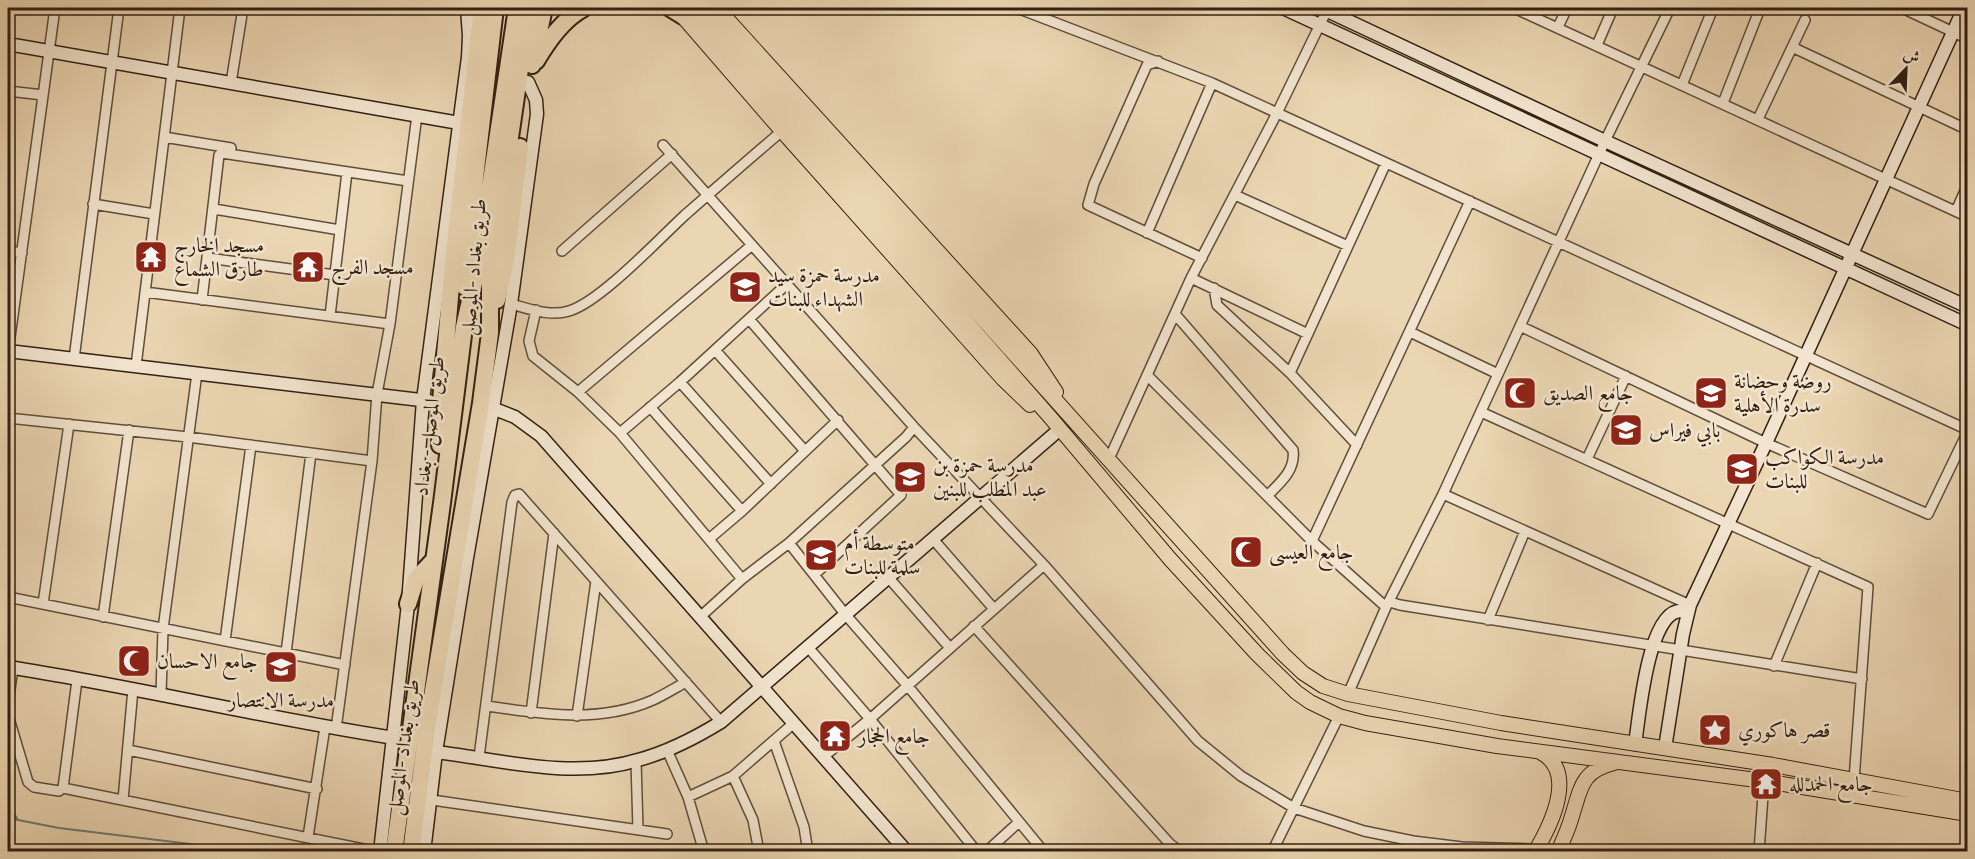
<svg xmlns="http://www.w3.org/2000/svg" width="1975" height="859" font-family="Alegreya,Amiri,serif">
  <rect width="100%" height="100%" fill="#ebd6b3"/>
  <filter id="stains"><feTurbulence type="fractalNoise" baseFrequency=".00333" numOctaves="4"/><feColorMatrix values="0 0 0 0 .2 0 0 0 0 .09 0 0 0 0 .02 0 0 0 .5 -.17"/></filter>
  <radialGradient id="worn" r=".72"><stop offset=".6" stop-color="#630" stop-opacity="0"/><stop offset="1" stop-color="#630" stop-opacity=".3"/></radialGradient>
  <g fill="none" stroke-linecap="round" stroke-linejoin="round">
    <!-- stream -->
    <path stroke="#6f7c70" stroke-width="2" d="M8,792L12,810L18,820
      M8,818L59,828L256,852"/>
    <!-- street casing -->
    <g stroke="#604e3b" stroke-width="12">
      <path id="street" d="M1017,8L1212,83L1968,430
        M1514,8L1968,217
        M1902,8L1968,39
        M1558,27L1567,8
        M1597,45L1613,8
        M1792,47L1968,130
        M1158,61L1147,65L1094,184L1088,205L1202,258
        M231,83L243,8
        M1682,85L1713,8
        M8,91L43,95
        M1723,103L1759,11
        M1758,119L1805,20
        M164,137L231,148
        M663,145L914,427L1044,565L1198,741L1241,776L1294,808L1364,831L1413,841L1462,847L1536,849
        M1235,195L1348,246
        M93,204L154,214
        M214,209L340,230
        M1956,211L1968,184
        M1147,233L1212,83
        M8,251L22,253
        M562,251L672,154
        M208,258L335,275
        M1191,278L1308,334
        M1214,288L1217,305L1290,373L1357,445
        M145,292L390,324
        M202,300L219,155L222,153L408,181
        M511,304C530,309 550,317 569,311C600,302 659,239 685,215C717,187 749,159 782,131
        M536,310L529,341L533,356L578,392L620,433L742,579
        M1175,314L1293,450C1296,470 1280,483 1267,496
        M330,316L347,172
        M749,319L901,495L814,575
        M1520,326L1766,443L1928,514L1968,431
        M1410,332L1498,374
        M715,350L805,451
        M8,352L55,8
        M74,359L119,8
        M136,366L180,8
        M1290,373L1386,163
        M1148,376L1312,541
        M680,382L771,484
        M578,392L752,245
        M650,407L742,511
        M1481,412L1868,587L1854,780
        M8,418L188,437L372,461
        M620,433L680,382L787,284
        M1109,459L1191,278L1277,113L1328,8
        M1587,459L1626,376
        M1443,494L1690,605
        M932,538L994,609
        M709,539L742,511L838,420
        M789,543L845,614L907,685L1044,852
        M888,577L950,648
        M8,597L345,665
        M1390,602L1400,605L1862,679
        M43,604L69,424
        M1386,607L1312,541L1470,201
        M103,617L129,430
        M700,617L742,579L789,543L906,437L914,427
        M1488,620L1525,531
        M974,626L1170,844L1181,852
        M225,641L251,445
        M807,646L870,719L977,852
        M286,653L311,453
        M1774,666L1817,563
        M161,694L163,629L197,373
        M1348,694L1386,607L1443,494L1605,141L1670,8
        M8,704L13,668
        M487,706C542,714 599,724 653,700C664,695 675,688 686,682
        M531,713L554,533
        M8,715L28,782L34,787L59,791L63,788L378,852
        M577,716L596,581
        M336,729L372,461L377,394L390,324L417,115
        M774,741L804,827L808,852
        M128,750L317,789
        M667,750L688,797L704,852
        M479,757L512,502L515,495L519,494L721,722
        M823,757L870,719L1044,565
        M636,761L638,829
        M733,776L753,820L759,852
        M63,788L77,680
        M688,797L733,776L794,723
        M123,800L133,689
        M432,800L667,834
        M308,837L325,727
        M986,852L1019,822
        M1272,852L1339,716
        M1759,852L1764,781"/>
    </g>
    <!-- secondary casing -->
    <g stroke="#322013" stroke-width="15">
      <path id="secondary" d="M1283,8L1968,325
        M1321,8L1605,141L1968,307
        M8,44L459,123
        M8,351L429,401
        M487,406L515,417L541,436L907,852
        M8,667C137,687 264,718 394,738
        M1635,744C1639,721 1648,598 1687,612
        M1665,748L1683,634L1690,605L1766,443L1964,8
        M436,752C501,760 573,780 638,760C668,752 695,738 721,722L1060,429
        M380,852L408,604L423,400L468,57L469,36L467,8
        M424,852L436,752L467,558L511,304L537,114L536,100L528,82"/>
    </g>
    <!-- primary casing -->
    <g stroke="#322013" stroke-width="16">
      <path id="primary" d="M691,8L1050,417L1170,559L1257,654L1296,692L1310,702L1339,716L1365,723L1497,746L1764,781L1968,814
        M704,8L1283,654L1303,673L1323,686L1348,694L1501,723L1773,765L1968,801
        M717,8L1031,354L1056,392
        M677,10L782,131L1003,379L1030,405
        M1535,852C1551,825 1578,771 1540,752
        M1558,852C1563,840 1569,828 1572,816C1581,788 1581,771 1614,763"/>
    </g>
    <!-- highway casing -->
    <g stroke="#322013" stroke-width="20">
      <path id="highway" d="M670,8L683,16
        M536,61C548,41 563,19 584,8
        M532,65L544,8
        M465,287L466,255L495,8
        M497,300L506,261L520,147
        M440,445L441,401L454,251L482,8
        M408,604L416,579L434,560
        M394,852L442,503L464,327L479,261L517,8
        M411,852L428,721L481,403L490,333V281L492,260L529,8"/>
    </g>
    <!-- street -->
    <use href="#street" stroke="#f2e4ce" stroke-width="9"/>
    <!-- secondary -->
    <use href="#secondary" stroke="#f2e4ce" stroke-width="12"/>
    <!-- primary -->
    <use href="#primary" stroke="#ebd6b3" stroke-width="14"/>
    <!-- highway -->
    <use href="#highway" stroke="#ebd6b3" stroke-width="16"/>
  </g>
  <!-- icons -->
  <defs>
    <g id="temple-square" transform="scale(1.725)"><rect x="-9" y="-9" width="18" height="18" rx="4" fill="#8f2418" stroke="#f2e4ce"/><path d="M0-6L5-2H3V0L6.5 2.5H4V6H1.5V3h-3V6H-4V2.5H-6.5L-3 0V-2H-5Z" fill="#fff"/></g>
    <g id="school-square" transform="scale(1.725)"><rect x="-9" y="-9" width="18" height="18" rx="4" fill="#8f2418" stroke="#f2e4ce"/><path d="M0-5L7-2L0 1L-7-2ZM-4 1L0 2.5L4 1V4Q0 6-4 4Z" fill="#fff"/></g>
    <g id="mosque-square" transform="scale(1.725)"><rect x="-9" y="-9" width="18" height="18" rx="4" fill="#8f2418" stroke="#f2e4ce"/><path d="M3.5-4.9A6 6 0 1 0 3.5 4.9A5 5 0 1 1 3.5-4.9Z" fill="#fff"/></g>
    <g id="sight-square" transform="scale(1.725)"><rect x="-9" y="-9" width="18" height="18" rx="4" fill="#8f2418" stroke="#f2e4ce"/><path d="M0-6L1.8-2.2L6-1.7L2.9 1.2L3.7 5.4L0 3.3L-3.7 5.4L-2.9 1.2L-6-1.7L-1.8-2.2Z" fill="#fff"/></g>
  </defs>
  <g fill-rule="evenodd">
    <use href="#temple-square" x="151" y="257"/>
    <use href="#temple-square" x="308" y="267"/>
    <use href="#school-square" x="745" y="287"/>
    <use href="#mosque-square" x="1520" y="393"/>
    <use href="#school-square" x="1711" y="393"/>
    <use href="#school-square" x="1626" y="430"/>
    <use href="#school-square" x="1742" y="469"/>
    <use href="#school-square" x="910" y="477"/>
    <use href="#mosque-square" x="1246" y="552"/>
    <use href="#school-square" x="821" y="555"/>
    <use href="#mosque-square" x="134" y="661"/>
    <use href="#school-square" x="281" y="667"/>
    <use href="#sight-square" x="1715" y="730"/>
    <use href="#temple-square" x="835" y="736"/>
    <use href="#temple-square" x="1766" y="784"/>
  </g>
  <g text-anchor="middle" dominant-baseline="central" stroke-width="5" stroke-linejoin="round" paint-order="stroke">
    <!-- poi labels -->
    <g font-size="21" fill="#322013" stroke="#f2e4ce" text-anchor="start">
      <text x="174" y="245">مسجد الخارج<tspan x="174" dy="24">طارق الشماع</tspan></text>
      <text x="331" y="267">مسجد الفرج</text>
      <text x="768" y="275">مدرسة حمزة سيد<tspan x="768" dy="24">الشهداء للبنات</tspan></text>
      <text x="1734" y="381">روضة وحضانة<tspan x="1734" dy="24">سدرة الأهلية</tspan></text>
      <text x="1543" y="393">جامع الصديق</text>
      <text x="1649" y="430">بابي فيراس</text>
      <text x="1765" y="457">مدرسة الكواكب<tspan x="1765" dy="24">للبنات</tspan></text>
      <text x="933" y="465">مدرسة حمزة بن<tspan x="933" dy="24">عبد المطلب للبنين</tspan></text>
      <text x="844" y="543">متوسطة أم<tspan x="844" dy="24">سلمة للبنات</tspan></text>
      <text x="1269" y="552">جامع العيسى</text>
      <text x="157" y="661">جامع الاحسان</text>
      <text x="281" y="700" text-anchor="middle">مدرسة الانتصار</text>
      <text x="1738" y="730">قصر هاكوري</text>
      <text x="858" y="736">جامع الحجار</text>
      <text x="1789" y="784">جامع الحمدلله</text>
    </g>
    <!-- street labels -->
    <g font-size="21" fill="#322013" stroke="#f2e4ce">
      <text transform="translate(473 267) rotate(-85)">طريق بغداد -الموصل</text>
      <text transform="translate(429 426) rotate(-83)">طريق الموصل - بغداد</text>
      <text transform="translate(403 747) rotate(-82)">طريق بغداد -الموصل</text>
    </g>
  </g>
  <!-- margin -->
  <rect width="1975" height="859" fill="none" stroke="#ebd6b3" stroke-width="30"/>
  <rect x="9" y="9" width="1957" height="841" fill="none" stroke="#322013" stroke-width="3"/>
  <rect x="15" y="15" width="1945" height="829" fill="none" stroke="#322013" stroke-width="1.5"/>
  <!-- north arrow -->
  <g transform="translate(1906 69) rotate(23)" stroke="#f2e4ce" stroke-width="4.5" paint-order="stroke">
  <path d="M0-4.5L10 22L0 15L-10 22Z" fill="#322013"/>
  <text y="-9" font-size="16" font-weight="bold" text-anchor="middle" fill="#322013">ش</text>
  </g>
  <rect width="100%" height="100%" filter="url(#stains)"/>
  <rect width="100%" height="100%" fill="url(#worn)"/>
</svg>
